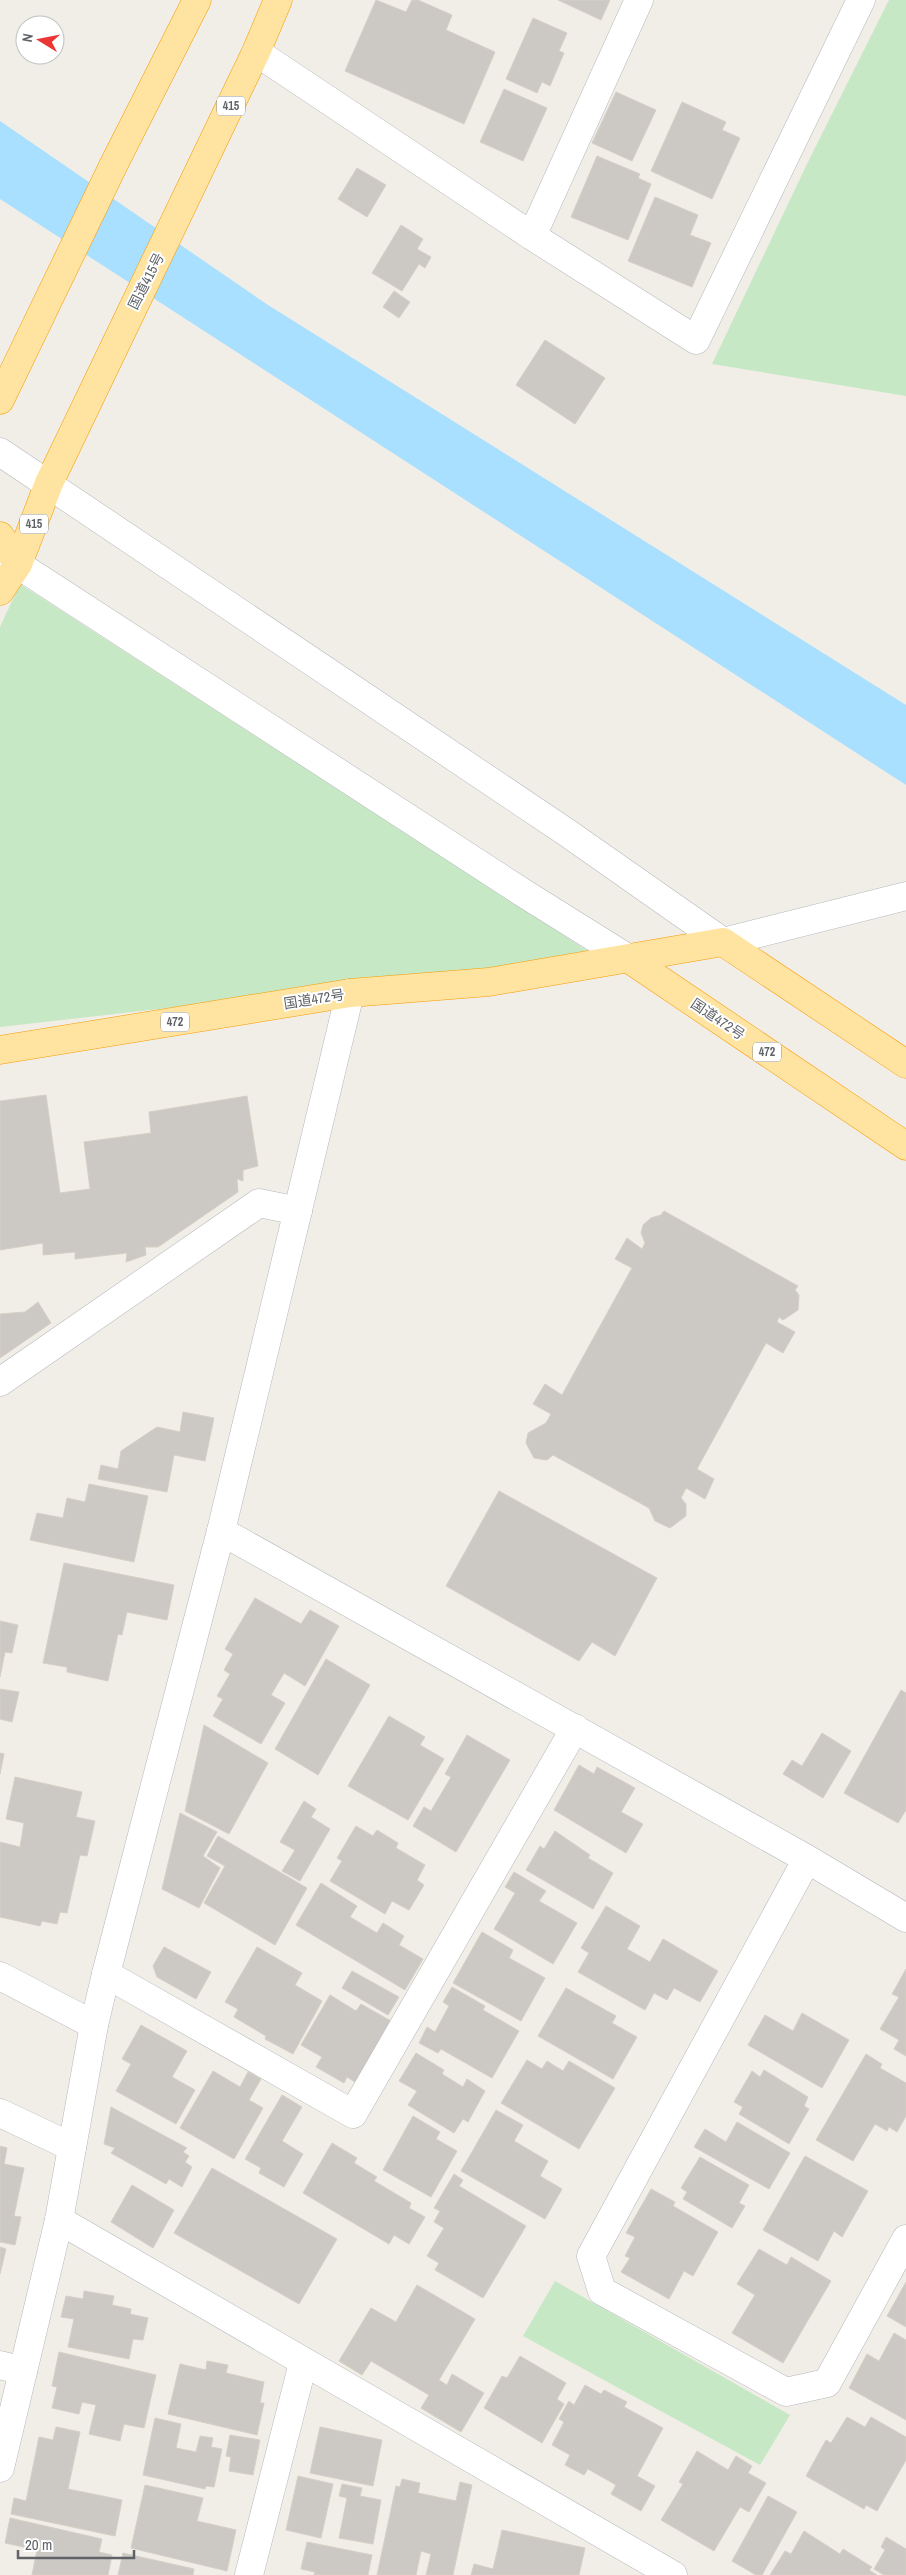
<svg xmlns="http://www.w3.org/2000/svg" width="906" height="2575" font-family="'Archivo Narrow','Noto Sans JP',sans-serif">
  <rect width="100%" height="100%" fill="#f1eee7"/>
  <!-- green -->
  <path fill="#c7e8c4" d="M889,0H906V396L712,364L807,164Z
    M20,584L600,959L0,1027V627Z
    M555,2281L790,2415L760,2465L523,2336Z"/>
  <!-- water -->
  <path fill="#a9dfff" d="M0,121L268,305L906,705V785L0,199Z"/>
  <!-- building -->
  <path fill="#ccc9c4" stroke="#d6cfc5" d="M376,0L406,12L412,0H418L452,15L446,30L495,52L464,124L345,71Z
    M558,0H610L601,20Z
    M533,18L567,33L559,51L564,53L550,86L542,82L537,93L506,79Z
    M504,89L547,108L523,161L480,142Z
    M616,92L656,110L632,161L592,143Z
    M682,102L726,122L722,130L740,138L712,199L651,171Z
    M597,156L640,174L638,178L651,184L628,240L571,217Z
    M357,168L386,185L367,217L338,199Z
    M655,197L698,215L690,235L711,243L692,287L628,261Z
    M401,225L423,239L417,249L431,257L425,268L419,264L402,291L372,273Z
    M394,291L410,302L399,318L383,307Z
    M545,340L605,378L575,424L516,385Z
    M46,1095L60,1193L90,1189L84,1142L151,1133L149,1112L247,1096L258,1166L243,1170V1181L237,1179L238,1192L158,1247H145L146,1255L126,1262L127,1253L75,1259V1252L43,1255V1243L0,1250V1101Z
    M664,1211L798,1286L795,1290L799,1295L798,1310L783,1320L779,1317L777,1322L795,1332L783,1353L766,1343L697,1469L714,1479L705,1499L686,1488L681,1498L686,1504V1516L670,1528L655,1521L649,1508L553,1455L547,1460L534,1458L526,1443L528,1433L546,1423L551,1414L533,1404L545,1384L562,1395L632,1268L615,1259L627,1238L642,1249L645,1243L641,1233L643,1225L651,1218L661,1215Z
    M38,1302L51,1323L0,1358V1314L25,1312Z
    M183,1412L214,1418L205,1461L174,1455L167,1492L98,1479L101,1465L118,1469L121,1451L157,1427L180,1432Z
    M89,1484L148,1496L134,1562L30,1540L37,1513L63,1518L67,1498L85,1502Z
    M499,1491L657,1578L615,1656L592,1642L579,1661L446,1586Z
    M64,1563L174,1585L167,1620L127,1612L122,1635L118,1634L108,1681L67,1672V1667L43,1663Z
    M255,1598L301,1624L310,1610L339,1626L305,1686L284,1673L271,1695L285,1703L261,1744L213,1716L223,1699L217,1696L230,1674L224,1670L233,1654L225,1649Z
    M0,1621L18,1625L12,1653L5,1652L0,1677Z
    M326,1659L370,1685L318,1775L275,1749Z
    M0,1689L19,1692L12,1722L0,1719Z
    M901,1690L906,1693V1810L898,1823L844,1793Z
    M389,1716L425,1737L420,1745L444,1759L408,1820L348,1786Z
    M204,1725L268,1763L229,1834L185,1811Z
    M822,1733L851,1751L823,1798L783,1774L792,1760L802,1766Z
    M467,1735L510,1760L456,1852L413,1826L424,1807L431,1811L451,1777L445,1774Z
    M0,1753L4,1754L0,1774Z
    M579,1765L594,1774L597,1767L635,1788L621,1812L643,1824L626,1853L554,1810Z
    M15,1777L82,1792L76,1817L95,1821L87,1856L80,1855L67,1913L60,1912L57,1924L42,1921L40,1926L0,1917V1842L20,1847L24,1823L6,1819Z
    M304,1801L316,1809L311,1817L330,1829L300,1881L282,1871L295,1850L280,1842Z
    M180,1813L217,1832L203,1856L220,1868L199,1908L162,1889Z
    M356,1826L373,1836L377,1830L398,1843L396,1848L425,1865L417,1880L424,1885L409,1910L392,1901L385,1914L330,1881L342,1861L337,1858Z
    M555,1831L590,1855L588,1858L613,1873L593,1909L526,1870L540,1846L544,1849Z
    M218,1836L307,1888L275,1945L204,1903L225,1866L207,1856Z
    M514,1872L546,1891L539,1901L577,1923L553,1964L494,1929L515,1893L505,1887Z
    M321,1883L357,1906L350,1917L377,1933L383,1923L404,1936L399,1945L423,1959L405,1990L296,1925Z
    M606,1906L640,1926L627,1949L650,1962L663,1939L718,1971L700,2002L674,1988L667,2000L654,1993L645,2010L578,1972L589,1953L581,1948Z
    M482,1932L513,1950L509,1958L545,1978L521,2021L453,1983Z
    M164,1947L211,1972L196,1999L157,1977L153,1966Z
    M257,1947L302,1973L295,1985L322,2001L293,2054L265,2039L266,2036L234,2017L238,2009L225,2002Z
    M906,1969V2056L894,2049L899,2040L880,2029L899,1997L892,1994Z
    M352,1971L399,1997L388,2015L342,1988Z
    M452,1987L485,2006L483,2010L519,2031L492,2078L441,2049L438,2053L419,2043L427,2027L435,2032L449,2006L443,2002Z
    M566,1988L616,2016L612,2023L637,2037L613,2079L538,2036Z
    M330,1995L356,2011L361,2004L391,2021L355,2082L347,2077L344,2083L316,2067L322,2057L301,2045Z
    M802,2013L849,2040L822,2088L748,2045L765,2015L793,2031Z
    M141,2025L187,2051L172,2077L195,2090L176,2124L116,2091L131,2064L122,2059Z
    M416,2053L444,2070L442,2074L463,2087L467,2079L485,2091L468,2122L463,2119L454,2133L408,2105L417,2091L399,2081Z
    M866,2054L882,2064L880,2068L906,2083V2116L897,2132L889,2127L887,2131L875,2124L853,2161L816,2140Z
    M527,2060L542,2069L547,2061L563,2071L569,2061L615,2088L579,2149L501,2103Z
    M764,2070L808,2097L804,2106L809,2109L789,2144L739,2114L743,2107L734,2102L752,2071L760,2077Z
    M213,2071L240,2087L248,2072L261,2079L249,2100L263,2108L234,2159L180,2128Z
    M282,2095L302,2107L282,2141L303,2154L284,2187L259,2173L261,2168L245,2159Z
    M111,2107L187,2148L183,2152L189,2156L185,2162L192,2167L182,2187L169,2179L166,2184L111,2153L115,2148L104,2144Z
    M496,2110L523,2125L514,2141L548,2161L540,2176L562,2189L545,2219L461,2171Z
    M413,2116L440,2132L436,2139L457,2151L431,2197L383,2170Z
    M737,2122L790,2153L769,2189L694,2147L705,2129L726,2142Z
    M332,2143L357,2158L354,2163L377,2177L374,2181L411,2203L409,2208L425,2217L409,2244L394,2235L389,2244L303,2193Z
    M0,2146L7,2148L4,2164L24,2168L14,2216L21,2217L15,2245L0,2242Z
    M805,2156L868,2191L842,2237L834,2231L818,2261L763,2230Z
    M700,2157L749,2185L739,2203L745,2206L732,2228L683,2199L687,2192L681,2188Z
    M212,2168L337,2239L299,2304L174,2233Z
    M454,2174L463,2180L459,2186L526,2226L483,2298L435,2270L439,2263L427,2256L444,2228L434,2222L440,2211L434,2208Z
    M132,2185L174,2210L153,2248L111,2222Z
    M651,2189L675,2202L673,2206L718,2232L693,2276L684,2271L669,2299L621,2272L630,2258L625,2256L635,2237L626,2233Z
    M0,2247L6,2249L0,2274Z
    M759,2249L787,2265L791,2257L831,2281L783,2363L732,2333L755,2295L737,2284Z
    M906,2282V2327L887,2316Z
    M417,2285L475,2319L439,2380L447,2385L452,2374L484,2393L461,2432L421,2408L429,2395L371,2361L362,2375L339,2361L371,2308L396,2322Z
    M84,2291L114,2296L112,2305L131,2309L130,2314L148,2318L143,2340L133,2339L129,2359L68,2347L74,2319L61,2317L66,2296L83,2299Z
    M894,2333L906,2340V2420L849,2388L867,2354L879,2361Z
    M59,2352L156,2375L144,2428L124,2424L120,2441L89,2434L96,2405L82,2402L79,2414L52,2408L57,2387L52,2386Z
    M520,2356L566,2383L557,2399L564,2404L542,2443L484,2408L502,2376L507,2378Z
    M207,2361L228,2365L226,2373L264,2382L260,2403H264L257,2435L168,2414L180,2364L206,2370Z
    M585,2385L601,2394L604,2390L627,2402L624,2407L663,2428L637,2476L655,2486L641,2511L611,2494L616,2485L588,2469L584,2475L565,2465L570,2455L552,2445L564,2422L559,2419L569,2401L574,2405Z
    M847,2417L865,2427L871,2417L906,2437V2460L877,2511L866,2505L864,2509L806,2476L826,2440L831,2443Z
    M155,2418L181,2424L176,2448L196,2452L200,2436L213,2438L211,2447L222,2449L214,2487L206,2486L205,2489L143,2475Z
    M56,2427L80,2432L68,2489L122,2500L115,2536L11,2514L14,2498L26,2501L39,2437L53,2440Z
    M320,2427L382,2440L373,2486L310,2473Z
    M230,2435L260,2440L253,2475L229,2471L231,2457L226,2456Z
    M697,2451L728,2470L736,2456L752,2466L748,2473L766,2483L749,2512L740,2507L714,2551L661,2520L683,2484L679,2482Z
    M298,2476L333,2484L321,2538L286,2530Z
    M402,2479L420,2483L418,2493L456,2501L460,2482L472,2485L453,2575H426L431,2554L421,2551L416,2575H377L396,2486L400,2487Z
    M342,2484L362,2488L360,2496L381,2500L373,2544L339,2538L347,2498L339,2496Z
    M145,2485L203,2498L197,2521L236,2530L227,2571L131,2548Z
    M768,2496L797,2512L762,2575H756L732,2561Z
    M10,2518L102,2539L99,2552L112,2555L108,2575H32L37,2550L5,2543Z
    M502,2530L585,2548L579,2575H471L474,2564L493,2569Z
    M804,2531L840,2554L843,2549L872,2567L869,2570L877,2575H770L785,2551L791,2554Z
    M886,2537L906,2549V2575H884L874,2569L885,2550L881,2547Z
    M307,2542L372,2555L368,2575H314L315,2572L301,2569Z
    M123,2553L194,2569L193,2575H118Z"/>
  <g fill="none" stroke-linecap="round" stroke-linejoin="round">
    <!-- minor casing -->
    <g stroke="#b4b8bc" stroke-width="29">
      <path id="minor" d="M256,52L532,236L696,340L861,0
        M532,236L639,0
        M0,1382L259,1203L298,1211
        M221,1531L807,1859L906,1918
        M807,1859L591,2256L602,2291L786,2392L827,2383L906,2239
        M106,1974L353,2114L575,1728
        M0,1976L94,2025
        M0,2113L72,2147
        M59,2220L673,2575
        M0,2365L23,2371
        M249,2575L303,2363"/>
    </g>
    <!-- tertiary casing -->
    <g stroke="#b4b8bc" stroke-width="29">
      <path id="tertiary" d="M0,452L566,832L723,942L906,896
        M0,553L525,894L629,959
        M0,2468L59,2220L94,2025L106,1974L221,1531L350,993"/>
    </g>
    <!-- trunk casing -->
    <g stroke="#f89a00" stroke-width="29">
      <path id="trunk" d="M0,400L114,164L197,0
        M0,536L18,564
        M0,591L18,564L49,483L256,52L278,0
        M629,959L906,1146
        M0,1050L350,993L489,982L723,942L906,1064"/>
    </g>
    <!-- minor -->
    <use href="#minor" stroke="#fff" stroke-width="28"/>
    <!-- tertiary -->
    <use href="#tertiary" stroke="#fff" stroke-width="28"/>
    <!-- trunk -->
    <use href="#trunk" stroke="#fee4a0" stroke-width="28"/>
  </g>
  <g text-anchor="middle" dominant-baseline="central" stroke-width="4" stroke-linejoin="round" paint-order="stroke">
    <!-- shield labels -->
    <g fill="#fff" stroke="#8f9295" stroke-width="1">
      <rect x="217" y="96.5" width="28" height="19" rx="4"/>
      <rect x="20" y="514.5" width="28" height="19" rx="4"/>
      <rect x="161" y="1012.5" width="28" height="19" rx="4"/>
      <rect x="753" y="1042.5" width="28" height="19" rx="4"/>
    </g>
    <g font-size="12" font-weight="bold" fill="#5f6367">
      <text x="231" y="106">415</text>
      <text x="34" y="524">415</text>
      <text x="175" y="1022">472</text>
      <text x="767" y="1052">472</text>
    </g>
    <!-- street labels -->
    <g font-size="14" fill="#5f6367" stroke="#fff">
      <text transform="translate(146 281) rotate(-63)">国道415号</text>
      <text transform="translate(314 999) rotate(-9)">国道472号</text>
      <text transform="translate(718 1019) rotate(34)">国道472号</text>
    </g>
  </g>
  <!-- north arrow -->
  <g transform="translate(40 40) rotate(280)"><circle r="24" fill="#ffffff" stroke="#bfc1c2"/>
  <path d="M0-4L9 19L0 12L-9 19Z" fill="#ea3634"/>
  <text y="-8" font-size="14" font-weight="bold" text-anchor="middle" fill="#5f6367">N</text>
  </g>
  <!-- scale -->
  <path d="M18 2550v8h116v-8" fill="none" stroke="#5f6367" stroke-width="2.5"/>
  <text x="25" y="2550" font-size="15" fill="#5f6367" stroke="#ffffff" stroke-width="4" paint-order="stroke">20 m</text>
</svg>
